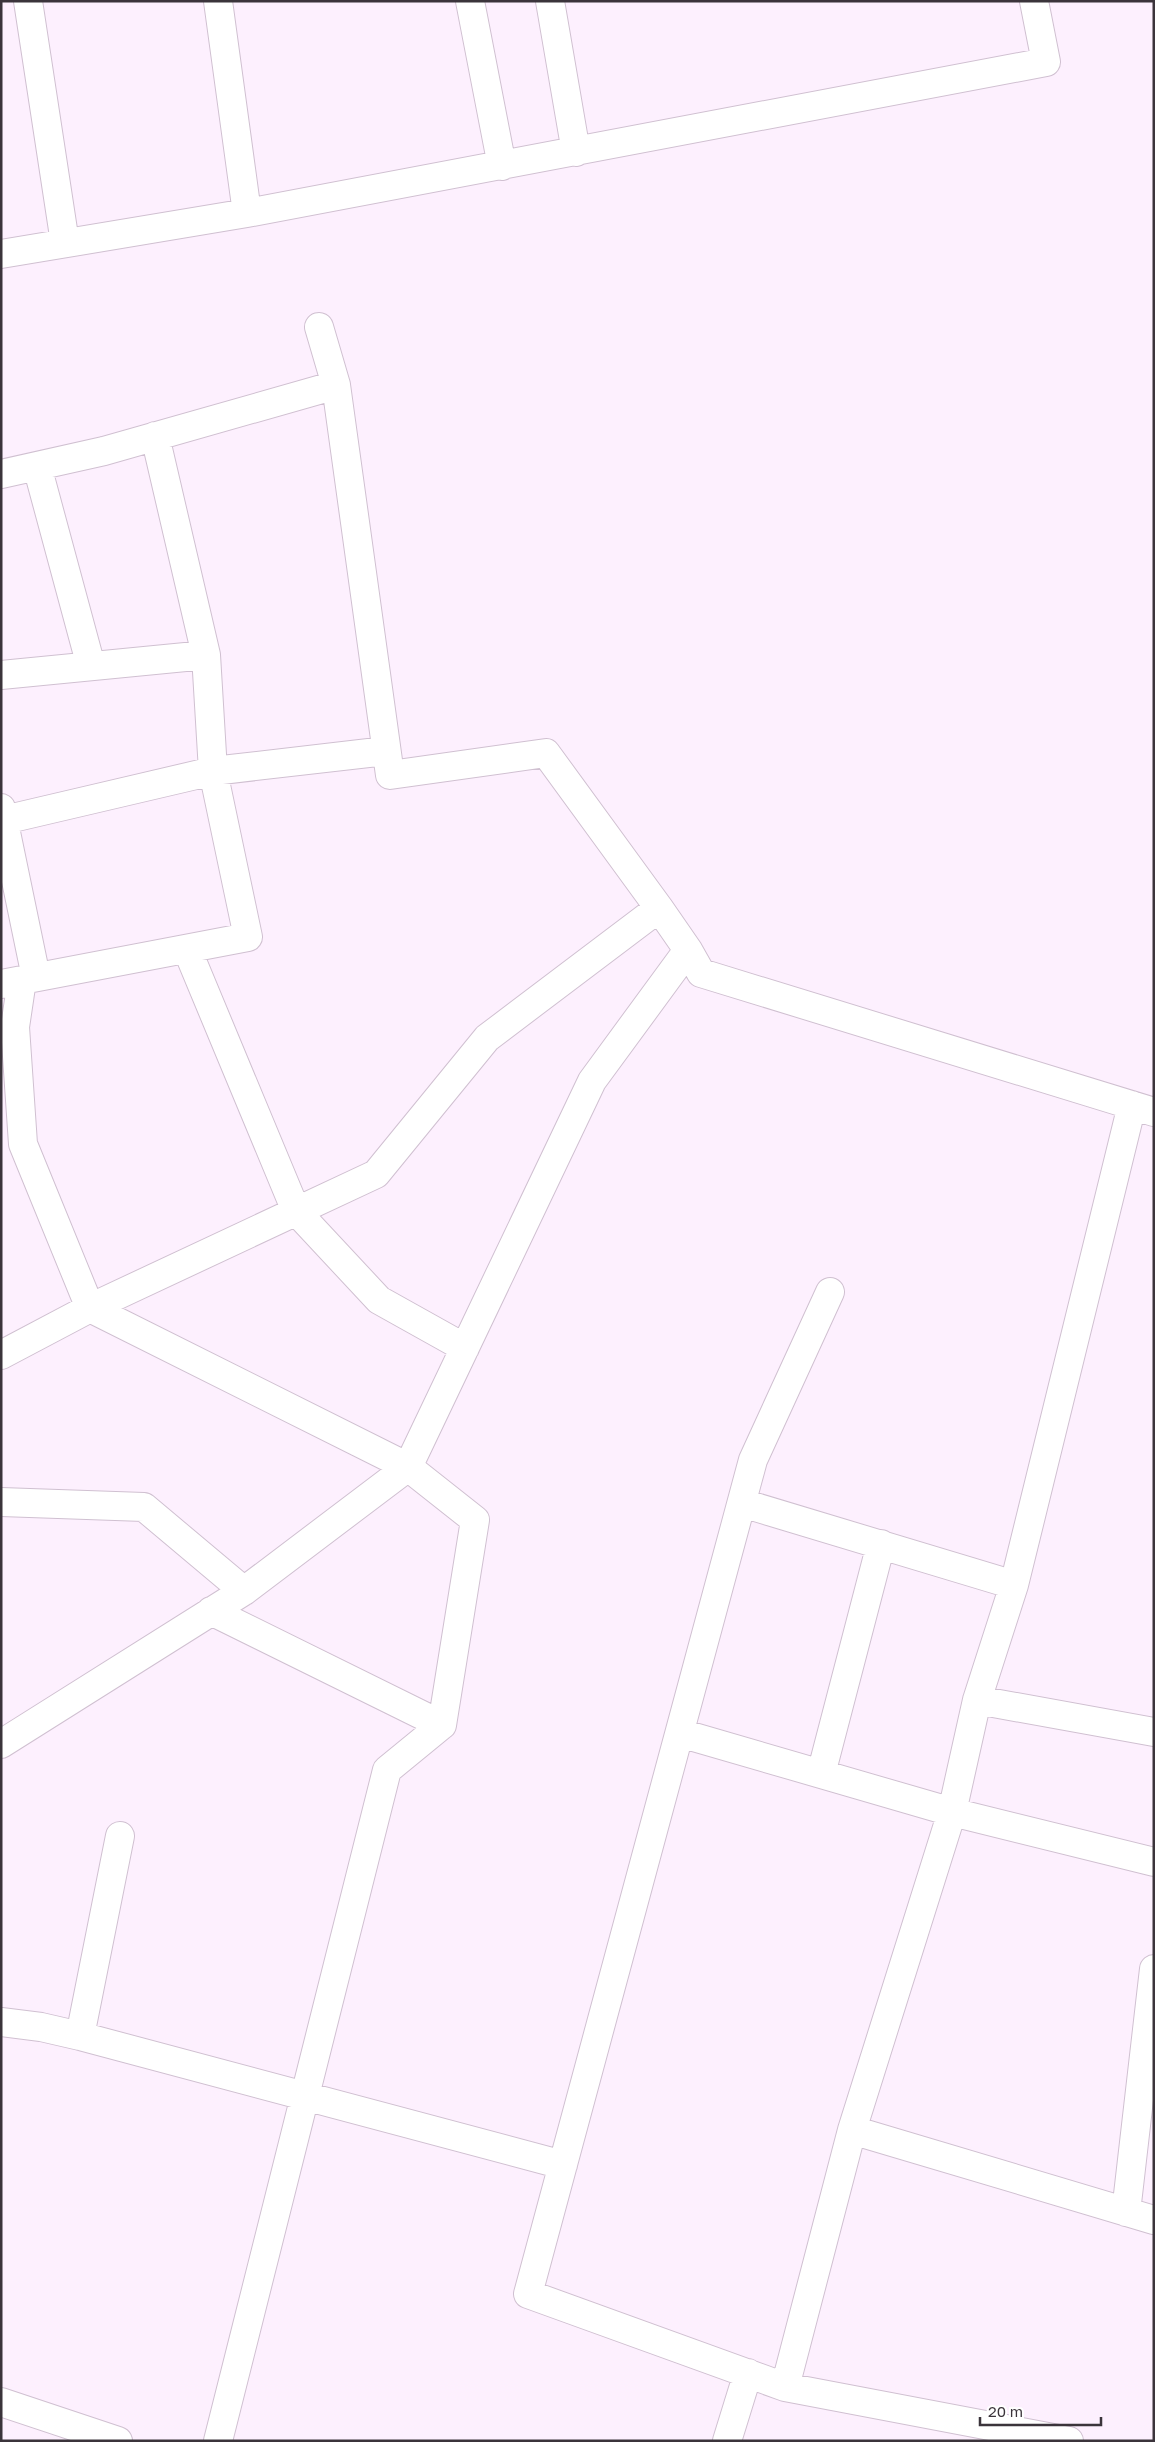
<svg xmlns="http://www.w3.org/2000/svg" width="1155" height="2442" font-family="'Golos Text',sans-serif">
  <rect width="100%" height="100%" fill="#fdf0fe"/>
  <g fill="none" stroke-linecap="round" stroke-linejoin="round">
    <!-- street casing -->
    <g stroke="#d0c0d1" stroke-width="30">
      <path id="street" d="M28,1L65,243
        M218,1L247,213
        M470,1L502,166
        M550,1L576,152
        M1,254L247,213L1046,62L1034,1
        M319,327L336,385L390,775L546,753L659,908L688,950L701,973L1154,1112
        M37,466L91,666
        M1,474L104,451L336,385
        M1,675L206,655
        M1,808L36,977
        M4,820L213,771L386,751
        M187,949L296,1211L379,1300L465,1348
        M22,980L15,1027L23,1144L90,1308L376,1174L487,1038L659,908
        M1,984L248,937L213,771L206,655L155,436
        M830,1292L753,1460L528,2294L785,2387L1069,2441
        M1,1355L90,1308L408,1467L475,1520L442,1725L387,1770L218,2441
        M1,1502L144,1507L244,1591
        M742,1503L1014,1585
        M211,1611L442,1725
        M977,1700L1154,1732
        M680,1733L952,1812L1154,1862
        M1,1744L244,1591L408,1467L592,1081L688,950
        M821,1774L881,1544
        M1,2022L41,2027L80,2036L563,2165
        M80,2036L120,1836
        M852,2130L1154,2220
        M1126,2212L1154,1969
        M785,2387L852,2130L952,1812L977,1700L1014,1585L1132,1105
        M1,2402L118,2441
        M727,2441L748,2373"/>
    </g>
    <!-- street -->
    <use href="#street" stroke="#fff" stroke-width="28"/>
  </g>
  <!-- border -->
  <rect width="1155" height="2442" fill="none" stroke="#3b343b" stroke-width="5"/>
  <!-- scale -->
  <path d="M980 2417v8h121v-8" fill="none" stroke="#3b343b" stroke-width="2.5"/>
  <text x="988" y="2417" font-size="15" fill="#3b343b" stroke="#ffffff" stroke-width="4" paint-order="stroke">20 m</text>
</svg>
